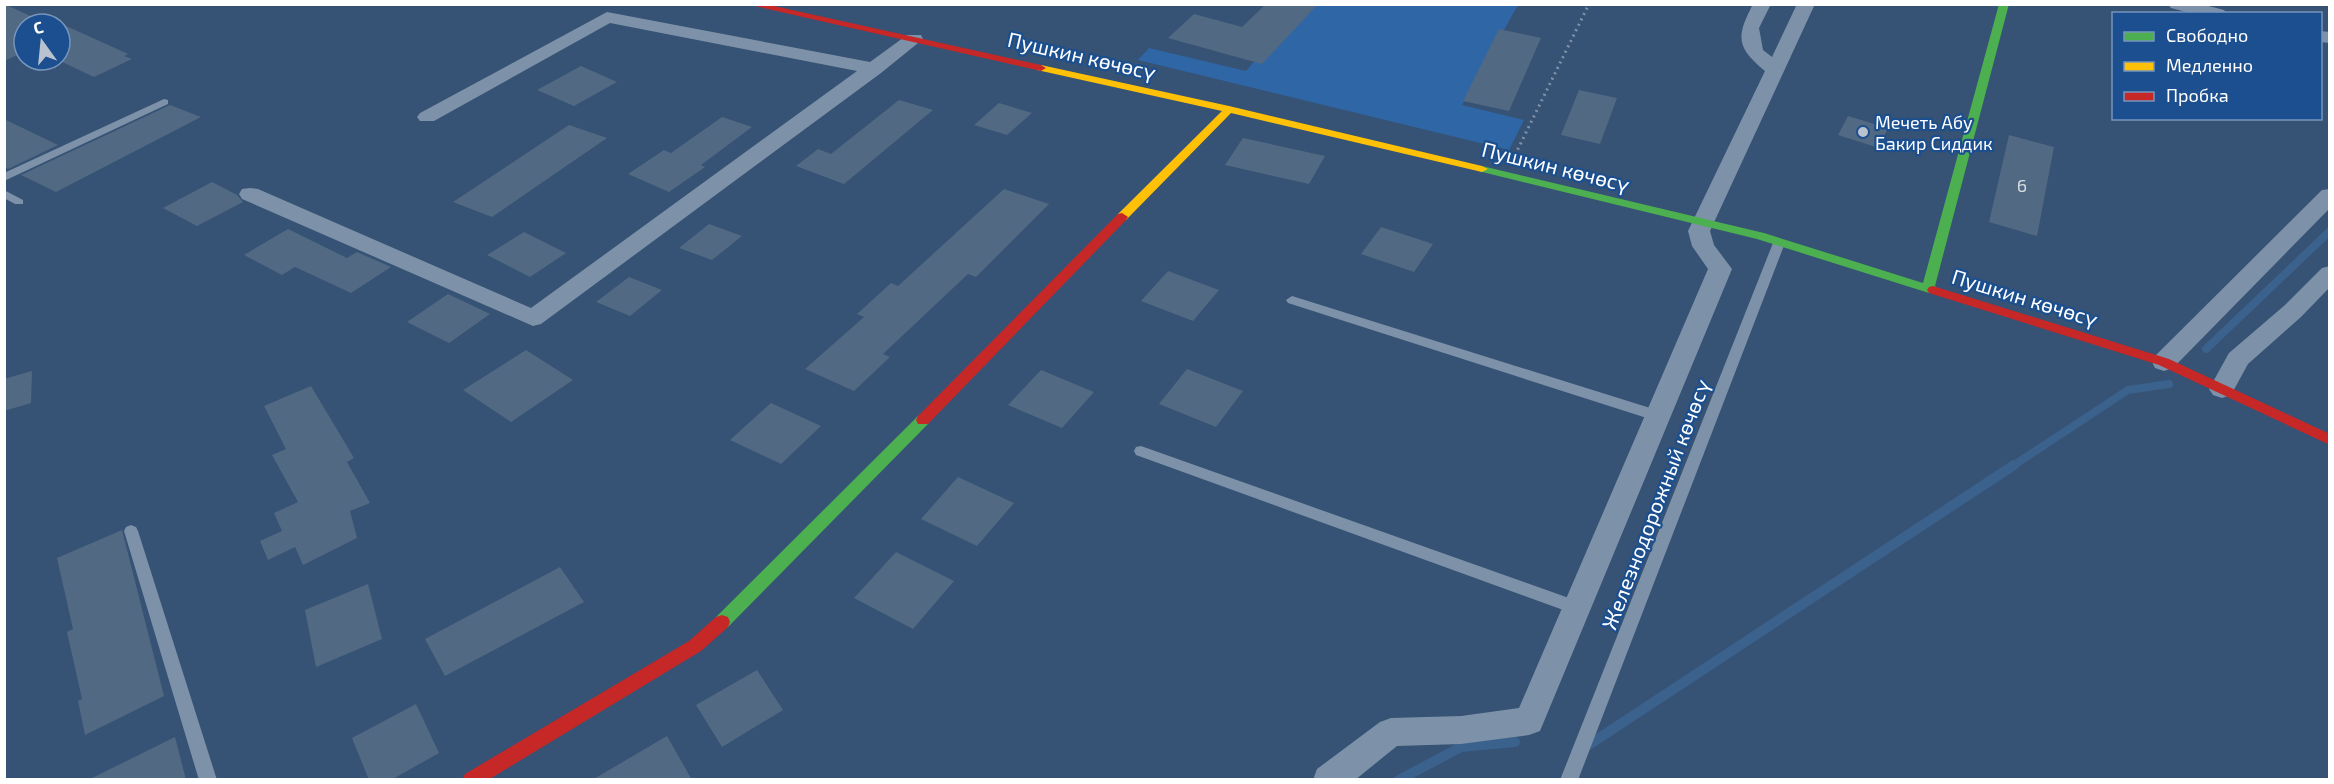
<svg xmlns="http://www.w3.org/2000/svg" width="2334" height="784" font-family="'Exo 2',sans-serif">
  <rect width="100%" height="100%" fill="#365274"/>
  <!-- green -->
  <path fill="#2f66a5" d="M1300,5H1518L1462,105L1524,120L1509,150L1138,60L1149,48L1246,71Z"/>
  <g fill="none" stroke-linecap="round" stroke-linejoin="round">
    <!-- stream-far1 -->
    <path stroke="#3b618d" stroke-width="8" d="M2206,349L2330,231
      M2011,467L2128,390L2169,384"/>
    <!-- stream -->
    <path stroke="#3b618d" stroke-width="10" d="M1584,748L2014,465
      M1399,780L1461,747L1515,742"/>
  </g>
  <!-- building -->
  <path fill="#526984" d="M4,4L46,23L53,20L128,54L124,56L132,59L94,77L58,60H60V24H24V52L4,61Z
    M1266,4H1318L1262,64L1168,38L1194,14L1242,27Z
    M1499,29L1541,38L1509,111L1463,101Z
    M581,66L617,82L574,106L537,90Z
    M1579,90L1617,98L1600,144L1561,135Z
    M899,100L933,110L844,184L796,166L818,149L831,154Z
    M999,103L1032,113L1007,135L974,125Z
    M170,105L201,117L56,192L21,175Z
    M1848,116L1888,128L1879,148L1838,135Z
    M722,117L752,127L701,165L705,167L669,192L628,174L664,150L671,153Z
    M4,119L58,145L8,169L4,167Z
    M569,125L607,138L492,217L453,202Z
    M2009,135L2054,147L2037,236L1989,222Z
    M1243,138L1325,156L1309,184L1225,165Z
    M212,182L237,195L243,202L197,226L163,208Z
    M1004,189L1049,204L976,277L968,274L883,354L890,357L854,391L805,369L864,317L857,314L891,283L898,286Z
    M709,224L742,236L712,260L679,248Z
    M1381,227L1433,244L1414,272L1361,254Z
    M288,229L347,258L357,252L391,267L351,293L295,267L282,275L244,255Z
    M524,232L566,253L530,277L487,255Z
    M1168,271L1219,290L1193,321L1141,301Z
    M629,277L662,290L630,316L596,302Z
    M448,294L490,314L449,343L407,322Z
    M526,350L573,380L511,422L463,390Z
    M1187,369L1243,391L1216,427L1159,404Z
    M1041,370L1094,392L1062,428L1008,405Z
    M32,371L31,403L4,411V379Z
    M311,386L354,458L347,462L370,503L350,511L357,538L303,565L295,547L268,560L260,541L282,531L274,513L298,502L272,455L286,449L264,406Z
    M771,403L821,426L781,464L730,440Z
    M958,477L1014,503L977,546L921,519Z
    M122,530L164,696L85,735L78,701L82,699L67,632L73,629L57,558Z
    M896,552L954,581L913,629L854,598Z
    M560,567L584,602L445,676L425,639Z
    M368,584L382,639L316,667L305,610Z
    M757,670L783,710L722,747L696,705Z
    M416,704L439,753L391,780H369L352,738Z
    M667,736L692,780H592Z
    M175,737L186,780H88Z"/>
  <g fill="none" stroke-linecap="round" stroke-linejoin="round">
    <!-- path -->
    <path stroke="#7d92a8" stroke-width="3" stroke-dasharray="2 4" stroke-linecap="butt" d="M1515,155L1589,4"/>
    <!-- lane -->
    <path fill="#7d92a8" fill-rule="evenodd" d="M164,99L168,100V104L4,181V173Z
      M4,190L23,200V204H15L4,198Z
      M1779,239L1785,243L1578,780H1560L1773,243Z
      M1292,296L1663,412L1665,416L1663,420H1653L1288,303L1286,300Z
      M1141,446L1583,603L1585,608L1583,613L1577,615L1136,455L1134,451L1136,447Z
      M131,525L136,527L138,531L217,780H199L124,531L126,527Z"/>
    <!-- street -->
    <path fill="#7d92a8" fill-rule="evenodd" d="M1753,4H1771L1759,28L1763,50L1772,57L1797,4H1815L1710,231L1714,245L1732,269L1540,731L1529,735L1461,744L1397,746L1355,780H1313L1317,769L1380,722L1391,718L1461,716L1519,708L1708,269L1692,246L1688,231L1765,71C1736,47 1736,37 1753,4Z
      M2168,4H2201L2224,10L2227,14H2194L2171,8Z
      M607,12L870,62L907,35H921L923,39L881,73L541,324L533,326L242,199L239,194L242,189L250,188L258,189L531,308L857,71L610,23L434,121H420L417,117L420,113Z
      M2320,31L2330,32V43L2320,42Z
      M2330,189V208L2173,368L2164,371L2155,368L2152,362L2155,356L2322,190Z
      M2330,266V287L2301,317L2248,364L2231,395L2222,398L2213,395L2209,389L2229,353L2285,305L2322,268Z"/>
    <!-- fast -->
    <path fill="#4caf50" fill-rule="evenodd" d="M1999,4H2009L1935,286L1939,290L1937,293H1929L1757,239L1478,171L1476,169L1482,166L1764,233L1923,283Z
      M923,415L930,420L928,424L728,627L722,629L716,627L714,622L716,617L918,416Z"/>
    <!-- slow -->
    <path fill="#ffc107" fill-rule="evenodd" d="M1041,65L1229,106L1482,166L1488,169L1482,172L1231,113L1126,220L1122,221L1116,217L1118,214L1222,111L1037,70V66Z"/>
    <!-- jam -->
    <path fill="#c62828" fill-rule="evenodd" d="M746,4H765L1041,65L1046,68L1041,71Z
      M1122,213L1128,217L1126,220L928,424H918L916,420L918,416L1118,214Z
      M1933,286L2169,359L2330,434V445L2159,365L1929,293L1927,290L1929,287Z
      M722,615L728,617L730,622L728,627L701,651L488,780H462L465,774L689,641L716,617Z"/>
  </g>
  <!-- markers -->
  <circle fill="#b9c2ce" stroke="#1b4f8f" stroke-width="2" cx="1863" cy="132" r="6"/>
  <g text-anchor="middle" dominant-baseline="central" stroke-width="4.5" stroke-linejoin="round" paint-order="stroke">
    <!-- far-poi labels -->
    <g font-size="18" fill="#fff" stroke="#1b4f8f" text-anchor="start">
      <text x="1875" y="122">Мечеть Абу<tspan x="1875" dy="21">Бакир Сиддик</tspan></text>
    </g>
    <!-- number labels -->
    <g font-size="18" fill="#d4dae0">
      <text x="2022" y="185">6</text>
    </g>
    <!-- street labels -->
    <g font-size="21" fill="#fff" stroke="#1b4f8f">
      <text transform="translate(1082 55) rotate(13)">Пушкин көчөсү</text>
      <text transform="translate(1556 166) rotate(14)">Пушкин көчөсү</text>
      <text transform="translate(2025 297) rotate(17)">Пушкин көчөсү</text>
      <text transform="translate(1655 504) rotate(-69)">Железнодорожный көчөсү</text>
    </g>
  </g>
  <!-- border -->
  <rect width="2334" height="784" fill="none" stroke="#ffffff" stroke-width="12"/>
  <!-- legend -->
  <rect x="2112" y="12" width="210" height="108" fill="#1b4f8f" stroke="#7695bc" stroke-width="1.5"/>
  <rect x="2124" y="32" width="30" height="9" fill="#4caf50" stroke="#7695bc" stroke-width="1.5"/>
  <text x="2166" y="42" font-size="18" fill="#ffffff">Свободно</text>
  <rect x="2124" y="62" width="30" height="9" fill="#ffc107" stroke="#7695bc" stroke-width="1.5"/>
  <text x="2166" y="72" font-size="18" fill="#ffffff">Медленно</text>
  <rect x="2124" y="92" width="30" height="9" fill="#c62828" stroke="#7695bc" stroke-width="1.5"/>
  <text x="2166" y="102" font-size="18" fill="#ffffff">Пробка</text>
  <!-- north arrow -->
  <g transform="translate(42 42) rotate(345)"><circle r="28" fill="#1b4f8f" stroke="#7695bc" stroke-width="1.5"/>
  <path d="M0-4.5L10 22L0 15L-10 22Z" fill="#b9c2ce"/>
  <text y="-9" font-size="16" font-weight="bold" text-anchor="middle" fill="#ffffff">С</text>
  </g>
</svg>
